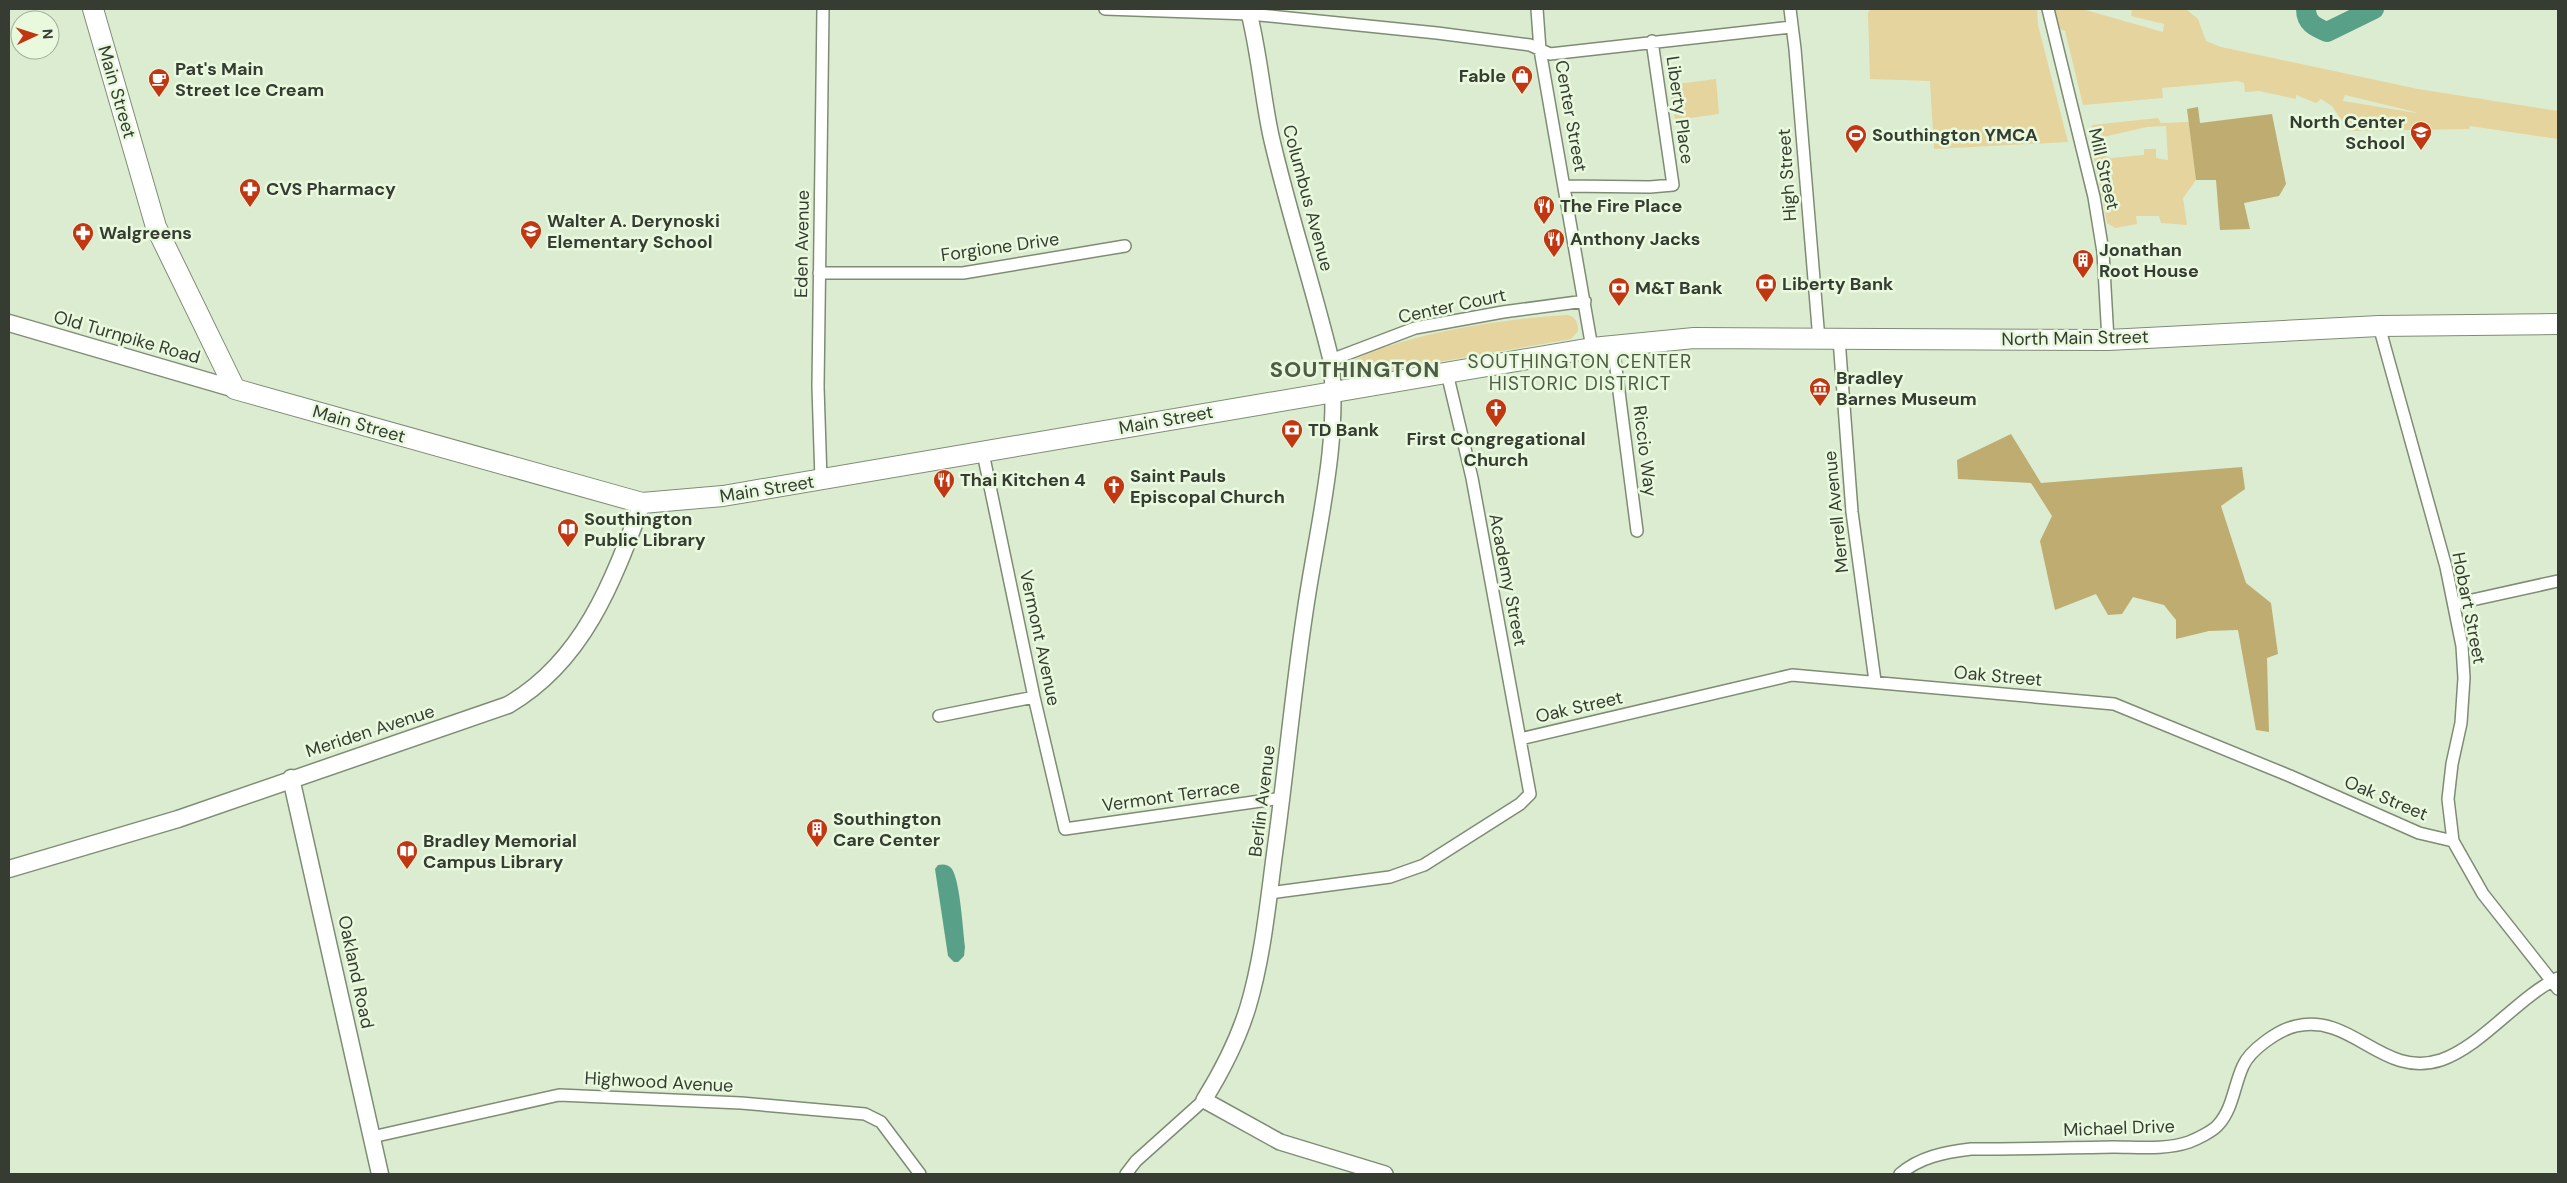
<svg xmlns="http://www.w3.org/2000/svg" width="2567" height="1183" font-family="'DM Sans',sans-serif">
  <rect width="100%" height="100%" fill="#dcecd1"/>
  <!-- green -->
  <path fill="#e5d49d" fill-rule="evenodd" d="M1870,9H2037L2038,25L2068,142L1934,149L1930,81L1870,79L1868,13Z
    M2055,9H2082L2163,32L2164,24L2131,16L2132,9H2186L2198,19L2206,41L2221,47L2418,89L2558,111V139L2470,126L2469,129L2349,131L2332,106L2321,99L2316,103L2296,95V99L2259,91L2245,92L2244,83L2238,81L2162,88L2163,98L2083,105L2065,31L2060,29ZM2345,95L2415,112L2416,113L2343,101Z
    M1716,79L1719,114L1675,120L1669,85Z
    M2158,118L2161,123L2189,122L2196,180L2183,198L2187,225L2161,223L2159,216H2136L2137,224L2115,228L2107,223L2093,153L2097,148L2104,146L2105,156L2110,158L2144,155V149H2156V158L2168,160L2166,126L2147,127L2094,139L2092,125Z
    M1567,315C1576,316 1578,323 1578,331L1571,339L1357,376L1351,374L1350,364L1354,360C1411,332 1504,319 1567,315Z"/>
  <!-- forest -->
  <path fill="#beac71" d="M2198,107L2200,123L2272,114L2286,184L2279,196L2244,203L2250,229L2220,230L2216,180H2196L2187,109Z
    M2011,434L2041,483L2242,467L2245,489L2221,506L2246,583L2271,603L2278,654L2267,658L2269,732L2256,730L2238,630L2209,631L2176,639V620L2164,605L2133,597L2122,614L2108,615L2096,594L2055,610L2040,541L2052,516L2031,483L1958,479L1957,460Z"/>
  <!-- water -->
  <path fill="#59a089" d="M938,865C943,864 948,864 952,869C960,881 963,931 965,947L964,956L958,962H954L948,956L935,869Z"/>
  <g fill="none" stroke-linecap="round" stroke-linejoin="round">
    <!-- river -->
    <path stroke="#59a089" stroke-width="20" d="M2306,9C2306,23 2315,27 2327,32L2374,9"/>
    <!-- minor casing -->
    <g stroke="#7e8c74" stroke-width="14">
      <path id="minor" d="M1105,9L1250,14L1437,33L1530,45L1550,54L1791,27
        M1537,9L1540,50L1592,348
        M1790,9L1795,49L1819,340
        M2048,9L2094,197L2103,252L2108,340
        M1566,186L1650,187L1673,185L1652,41
        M819,273H963L1125,246
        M2379,326L2446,567L2462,646L2464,678L2461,723L2452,764L2448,799L2453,841L2483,894L2558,989
        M1839,339L1852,512L1875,681
        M1613,345L1637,531
        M1331,360L1415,328L1503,312L1585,301
        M983,453L1034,697L1065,829L1282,798
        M821,480L818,387L823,9
        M2454,604L2558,581
        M939,716L1034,697
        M1520,739L1792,675L2114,704L2290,776L2419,833L2453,841
        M1269,893L1390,877L1424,865L1520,804L1530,794L1472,478L1447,373
        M372,1137L559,1095L741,1103L865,1114L881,1122L920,1174
        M1126,1174L1136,1161L1204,1100
        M1900,1174C1920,1157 1945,1152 1971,1149C2018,1149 2066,1148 2114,1147C2137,1147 2166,1150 2189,1142C2197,1139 2213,1131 2218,1125C2233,1109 2234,1085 2243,1066C2250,1050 2278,1030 2296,1026C2353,1013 2382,1079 2441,1060C2482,1046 2518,997 2558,978"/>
    </g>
    <!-- tertiary casing -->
    <g stroke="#7e8c74" stroke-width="18">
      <path id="tertiary" d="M1248,9C1259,50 1262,94 1271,136C1288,211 1313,285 1331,360C1340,445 1317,528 1305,612C1293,691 1286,771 1275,850C1268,902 1263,957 1248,1007C1238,1040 1222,1071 1204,1100L1280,1142L1385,1174"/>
    </g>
    <!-- secondary casing -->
    <g stroke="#7e8c74" stroke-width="19">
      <path id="secondary" d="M9,323L235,389
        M291,778L380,1174
        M9,869L178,819L508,705C584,661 613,581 642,503"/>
    </g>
    <!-- trunk casing -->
    <g stroke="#7e8c74" stroke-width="22">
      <path id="trunk" d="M93,9L156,227L235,389L642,503L723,496L1592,348L1694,338L2108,340L2379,326L2558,324"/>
    </g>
    <!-- minor -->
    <use href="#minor" stroke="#fff" stroke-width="11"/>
    <!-- tertiary -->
    <use href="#tertiary" stroke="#fff" stroke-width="15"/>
    <!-- secondary -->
    <use href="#secondary" stroke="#fff" stroke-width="16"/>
    <!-- trunk -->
    <use href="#trunk" stroke="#fff" stroke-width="20"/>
  </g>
  <!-- icons -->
  <defs>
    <g id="shop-pin" transform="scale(1.125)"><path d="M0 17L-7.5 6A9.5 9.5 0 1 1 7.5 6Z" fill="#c03712" stroke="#e9f9de"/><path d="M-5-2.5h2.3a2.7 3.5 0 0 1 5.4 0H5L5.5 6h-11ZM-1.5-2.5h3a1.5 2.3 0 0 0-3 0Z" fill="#fff"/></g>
    <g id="cafe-pin" transform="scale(1.125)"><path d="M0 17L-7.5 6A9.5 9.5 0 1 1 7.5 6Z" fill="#c03712" stroke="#e9f9de"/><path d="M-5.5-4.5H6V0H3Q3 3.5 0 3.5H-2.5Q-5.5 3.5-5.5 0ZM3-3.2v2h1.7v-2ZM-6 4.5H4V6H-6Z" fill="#fff"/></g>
    <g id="school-pin" transform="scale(1.125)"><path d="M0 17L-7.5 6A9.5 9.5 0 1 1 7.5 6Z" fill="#c03712" stroke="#e9f9de"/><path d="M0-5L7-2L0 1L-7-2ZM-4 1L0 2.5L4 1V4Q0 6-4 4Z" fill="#fff"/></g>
    <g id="stadium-pin" transform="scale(1.125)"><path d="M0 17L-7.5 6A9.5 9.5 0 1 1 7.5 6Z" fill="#c03712" stroke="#e9f9de"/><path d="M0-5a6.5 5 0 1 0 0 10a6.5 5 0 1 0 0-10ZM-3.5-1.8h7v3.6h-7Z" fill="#fff"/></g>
    <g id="pharmacy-pin" transform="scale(1.125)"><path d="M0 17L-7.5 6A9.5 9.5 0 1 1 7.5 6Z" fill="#c03712" stroke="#e9f9de"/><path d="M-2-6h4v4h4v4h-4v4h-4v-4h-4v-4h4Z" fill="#fff"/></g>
    <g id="restaurant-pin" transform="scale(1.125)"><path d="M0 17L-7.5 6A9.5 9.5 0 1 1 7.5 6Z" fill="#c03712" stroke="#e9f9de"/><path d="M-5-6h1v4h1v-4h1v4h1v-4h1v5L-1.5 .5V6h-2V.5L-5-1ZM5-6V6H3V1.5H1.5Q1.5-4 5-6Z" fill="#fff"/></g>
    <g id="building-pin" transform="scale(1.125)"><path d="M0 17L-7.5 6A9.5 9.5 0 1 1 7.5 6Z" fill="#c03712" stroke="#e9f9de"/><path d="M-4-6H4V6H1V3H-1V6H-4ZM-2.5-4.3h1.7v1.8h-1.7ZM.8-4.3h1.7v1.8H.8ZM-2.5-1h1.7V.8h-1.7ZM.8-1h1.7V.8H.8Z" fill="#fff"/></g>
    <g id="bank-pin" transform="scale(1.125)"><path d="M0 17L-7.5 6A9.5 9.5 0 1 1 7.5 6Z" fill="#c03712" stroke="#e9f9de"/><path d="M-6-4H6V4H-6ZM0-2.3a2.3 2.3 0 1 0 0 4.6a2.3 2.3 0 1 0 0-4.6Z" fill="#fff"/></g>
    <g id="museum-pin" transform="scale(1.125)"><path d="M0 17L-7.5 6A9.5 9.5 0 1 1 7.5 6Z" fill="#c03712" stroke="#e9f9de"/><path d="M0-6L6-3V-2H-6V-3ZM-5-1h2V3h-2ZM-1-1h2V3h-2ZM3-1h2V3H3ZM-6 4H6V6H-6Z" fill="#fff"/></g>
    <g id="church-pin" transform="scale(1.125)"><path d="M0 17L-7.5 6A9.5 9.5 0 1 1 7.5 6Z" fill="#c03712" stroke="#e9f9de"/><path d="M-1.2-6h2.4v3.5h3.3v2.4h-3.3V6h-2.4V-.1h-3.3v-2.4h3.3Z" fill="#fff"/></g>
    <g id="library-pin" transform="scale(1.125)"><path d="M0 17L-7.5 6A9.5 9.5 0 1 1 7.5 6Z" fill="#c03712" stroke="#e9f9de"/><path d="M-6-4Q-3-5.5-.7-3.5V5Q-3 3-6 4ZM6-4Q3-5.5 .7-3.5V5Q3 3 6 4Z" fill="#fff"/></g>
  </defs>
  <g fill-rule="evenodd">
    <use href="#shop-pin" x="1522" y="76"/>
    <use href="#cafe-pin" x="159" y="79"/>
    <use href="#school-pin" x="2421" y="132"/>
    <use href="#stadium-pin" x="1856" y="135"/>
    <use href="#pharmacy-pin" x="250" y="189"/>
    <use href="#restaurant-pin" x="1544" y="206"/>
    <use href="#school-pin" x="531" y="231"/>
    <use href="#pharmacy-pin" x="83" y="233"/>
    <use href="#restaurant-pin" x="1554" y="239"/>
    <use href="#building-pin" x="2083" y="260"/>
    <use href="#bank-pin" x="1766" y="284"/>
    <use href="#bank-pin" x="1619" y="288"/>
    <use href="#museum-pin" x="1820" y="388"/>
    <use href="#church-pin" x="1496" y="409"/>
    <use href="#bank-pin" x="1292" y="430"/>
    <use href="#restaurant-pin" x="944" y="480"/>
    <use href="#church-pin" x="1114" y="486"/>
    <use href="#library-pin" x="568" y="529"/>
    <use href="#building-pin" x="817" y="829"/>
    <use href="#library-pin" x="407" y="851"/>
  </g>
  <g text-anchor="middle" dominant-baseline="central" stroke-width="5" stroke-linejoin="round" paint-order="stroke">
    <!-- poi labels -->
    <g font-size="18" font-weight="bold" fill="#363c32" stroke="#e9f9de" text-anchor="start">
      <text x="175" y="69">Pat's Main<tspan x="175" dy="21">Street Ice Cream</tspan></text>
      <text x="1506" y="76" text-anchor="end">Fable</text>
      <text x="2405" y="122" text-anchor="end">North Center<tspan x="2405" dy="21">School</tspan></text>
      <text x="1872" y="135">Southington YMCA</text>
      <text x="266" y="189">CVS Pharmacy</text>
      <text x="1560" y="206">The Fire Place</text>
      <text x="547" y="221">Walter A. Derynoski<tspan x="547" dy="21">Elementary School</tspan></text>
      <text x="99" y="233">Walgreens</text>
      <text x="1570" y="239">Anthony Jacks</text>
      <text x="2099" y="250">Jonathan<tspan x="2099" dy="21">Root House</tspan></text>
      <text x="1782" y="284">Liberty Bank</text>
      <text x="1635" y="288">M&amp;T Bank</text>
      <text x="1836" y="378">Bradley<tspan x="1836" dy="21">Barnes Museum</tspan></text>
      <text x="1308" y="430">TD Bank</text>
      <text x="1496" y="439" text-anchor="middle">First Congregational<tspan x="1496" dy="21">Church</tspan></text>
      <text x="1130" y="476">Saint Pauls<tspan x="1130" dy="21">Episcopal Church</tspan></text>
      <text x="960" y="480">Thai Kitchen 4</text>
      <text x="584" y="519">Southington<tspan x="584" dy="21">Public Library</tspan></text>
      <text x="833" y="819">Southington<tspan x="833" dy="21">Care Center</tspan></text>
      <text x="423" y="841">Bradley Memorial<tspan x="423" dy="21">Campus Library</tspan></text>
    </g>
    <!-- street labels -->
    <g font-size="18" fill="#363c32" stroke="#e9f9de">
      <text transform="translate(117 92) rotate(74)">Main Street</text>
      <text transform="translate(1680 110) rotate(82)">Liberty Place</text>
      <text transform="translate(1571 116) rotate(80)">Center Street</text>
      <text transform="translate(2104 169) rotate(77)">Mill Street</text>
      <text transform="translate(1787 175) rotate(-94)">High Street</text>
      <text transform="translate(1308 198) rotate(75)">Columbus Avenue</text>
      <text transform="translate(802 244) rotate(-89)">Eden Avenue</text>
      <text transform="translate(1000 247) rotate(-8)">Forgione Drive</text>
      <text transform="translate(1452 306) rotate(-12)">Center Court</text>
      <text transform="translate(127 337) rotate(16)">Old Turnpike Road</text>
      <text transform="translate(2075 338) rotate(-1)">North Main Street</text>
      <text transform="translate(1166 420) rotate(-10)">Main Street</text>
      <text transform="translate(359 424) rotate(16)">Main Street</text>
      <text transform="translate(1645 451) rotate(83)">Riccio Way</text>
      <text transform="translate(767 489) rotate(-9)">Main Street</text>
      <text transform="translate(1836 512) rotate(-96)">Merrell Avenue</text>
      <text transform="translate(1508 580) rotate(79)">Academy Street</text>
      <text transform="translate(2469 608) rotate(79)">Hobart Street</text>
      <text transform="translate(1040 638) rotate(78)">Vermont Avenue</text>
      <text transform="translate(1998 676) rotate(5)">Oak Street</text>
      <text transform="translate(1579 707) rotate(-13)">Oak Street</text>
      <text transform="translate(370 731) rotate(-18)">Meriden Avenue</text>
      <text transform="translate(1171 796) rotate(-8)">Vermont Terrace</text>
      <text transform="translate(2386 798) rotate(23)">Oak Street</text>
      <text transform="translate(1262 801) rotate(-83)">Berlin Avenue</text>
      <text transform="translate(356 972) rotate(78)">Oakland Road</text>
      <text transform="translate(659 1082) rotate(3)">Highwood Avenue</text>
      <text transform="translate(2119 1128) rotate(-2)">Michael Drive</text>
    </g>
    <!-- neighbourhood labels -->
    <g font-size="19" letter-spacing="1" fill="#4f5c45" stroke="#e9f9de">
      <text x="1580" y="361">SOUTHINGTON CENTER<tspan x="1580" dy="22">HISTORIC DISTRICT</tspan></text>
    </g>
    <!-- district labels -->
    <g font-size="22" font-weight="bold" letter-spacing="1" fill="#4f5c45" stroke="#e9f9de">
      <text x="1355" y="369">SOUTHINGTON</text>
    </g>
  </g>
  <!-- border -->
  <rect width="2567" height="1183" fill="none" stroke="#363c32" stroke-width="20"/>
  <!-- north arrow -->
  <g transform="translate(35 35) rotate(86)"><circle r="24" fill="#e9f9de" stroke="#a1ad99"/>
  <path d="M0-4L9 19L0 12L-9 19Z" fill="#c03712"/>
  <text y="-8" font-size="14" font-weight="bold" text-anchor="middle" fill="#363c32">N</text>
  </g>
</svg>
